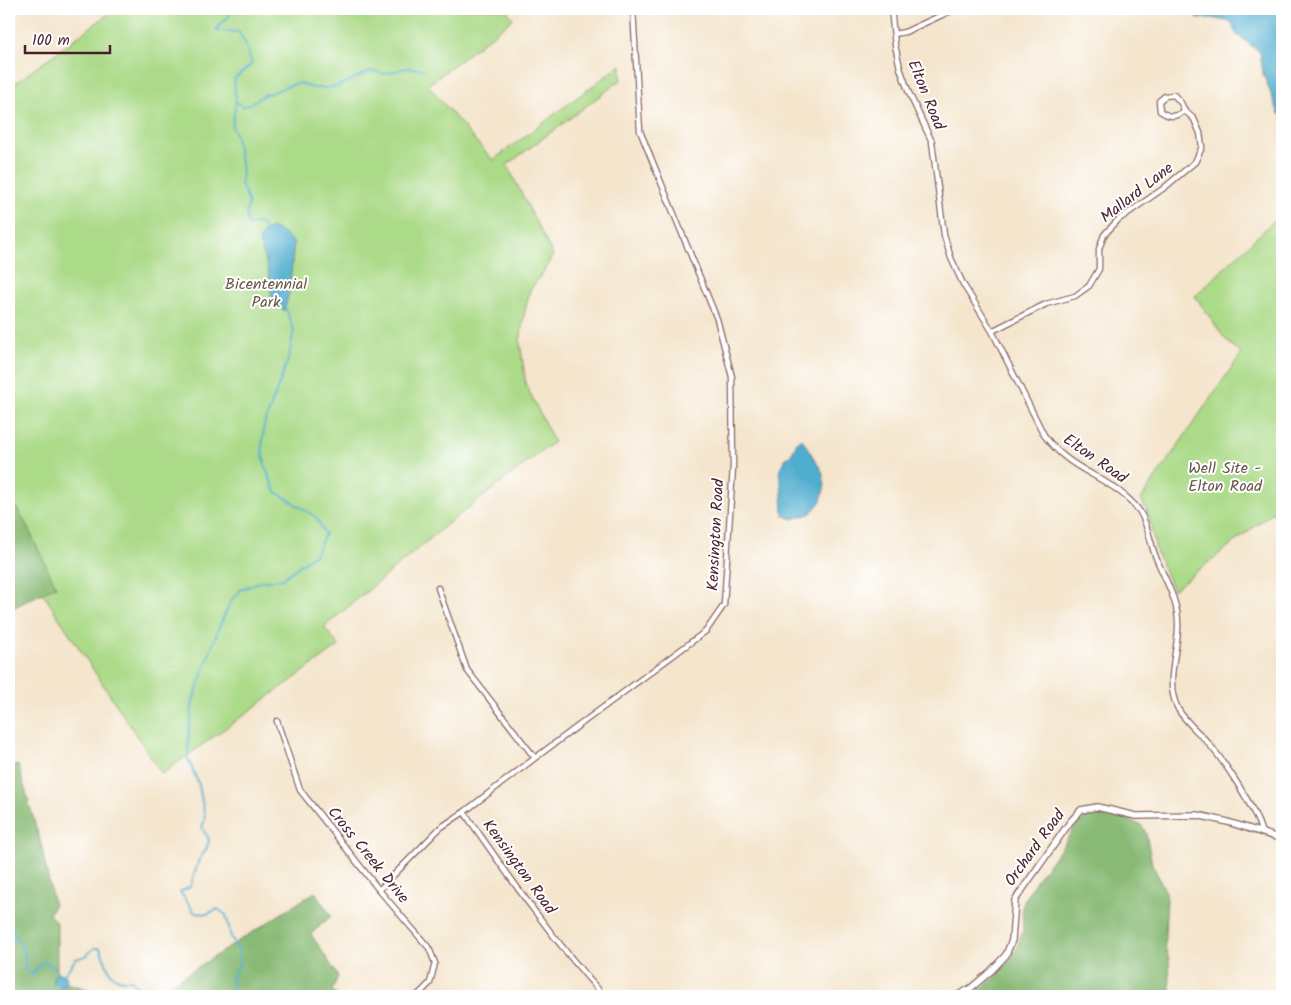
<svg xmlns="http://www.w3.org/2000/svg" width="1291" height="1005" font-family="Kalam,sans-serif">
  <rect width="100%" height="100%" fill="#fff"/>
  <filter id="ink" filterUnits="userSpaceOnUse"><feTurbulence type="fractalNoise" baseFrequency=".02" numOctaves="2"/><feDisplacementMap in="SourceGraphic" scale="10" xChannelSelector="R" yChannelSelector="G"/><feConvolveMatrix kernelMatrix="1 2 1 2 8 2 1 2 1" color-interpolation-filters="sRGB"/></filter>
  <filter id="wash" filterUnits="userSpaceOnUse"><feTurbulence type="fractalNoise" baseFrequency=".0096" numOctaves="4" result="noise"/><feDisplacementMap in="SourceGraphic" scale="20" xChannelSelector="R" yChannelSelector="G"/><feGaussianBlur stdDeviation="1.12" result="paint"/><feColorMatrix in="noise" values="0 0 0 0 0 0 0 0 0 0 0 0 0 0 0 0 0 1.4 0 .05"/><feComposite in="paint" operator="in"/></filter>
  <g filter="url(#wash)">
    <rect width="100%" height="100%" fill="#f4e5cc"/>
    <!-- green -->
    <path fill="#abda88" stroke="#7a7c5a" d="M115,9H506L513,19L428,85L472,137L493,160L621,65V80L507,165L553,255L544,271L530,290L524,315L520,342L526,385L554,442L450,522L324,627L339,646L162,774L36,583L9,590V88Z
      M1282,213V505L1173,590L1157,554L1148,513L1141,499L1241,354L1225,339L1195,296Z"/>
    <!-- forest -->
    <path fill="#88ba74" stroke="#696c50" d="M9,495L24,520L56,586L9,610Z
      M18,765L41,844L54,906L49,914L57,923V973L54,977L62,987L66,983L115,996H9V767Z
      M1092,815H1104L1128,819L1142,826L1146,833L1152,864L1165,890L1167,899L1165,934V947L1169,959L1170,996H973L1000,973L1016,950L1023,931L1022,907L1027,895L1037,879L1063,846L1073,829L1081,821Z
      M315,892L331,916L311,934L335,971L338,977L332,990L338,996H160L159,992Z"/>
    <!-- water -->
    <path fill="#4fadce" stroke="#4c667c" d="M1190,9H1282V115L1279,114L1263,74L1260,52L1236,34L1231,22L1211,18L1197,19Z
      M272,227L284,234L294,243L289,293L284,311L271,298C272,280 265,259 259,241L263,232Z
      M802,439L822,471L825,485L821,501L810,514L793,519L784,516L783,511L780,469L785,459L791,455L797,442Z
      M53 980a7 7 0 1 1 14 0a7 7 0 1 1-14 0Z
      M138,988L158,989L160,996H131Z"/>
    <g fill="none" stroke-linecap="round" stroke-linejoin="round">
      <!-- stream -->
      <path stroke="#4fadce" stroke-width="2" d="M233,9C228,22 220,21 216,31L239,32L245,43L252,64L234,79L236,101L232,126L236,137L242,169L241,184L249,203L246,214L248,225L261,223L267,232
        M237,102L244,107L264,95L274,92L287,86L300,83L313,88H326L338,86L371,71L385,74L406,68L424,69
        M9,923L25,954V970L33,975L36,968L44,962L52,965L58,973
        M64,975L76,959L86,956L94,948H100C104,956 107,972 115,977C125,985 130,973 138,988
        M170,996L174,993L192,996L210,995L214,996
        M234,996L231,978L239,965V951L231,937L226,915L218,909L207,914L195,913L180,892L190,887L199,860L207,848L209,839L202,828L205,818L199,785L188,759L189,730L193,701L219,627L231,601L240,590L259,582L282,579L316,553L325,534L316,517L275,491L266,469L262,448L264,425L289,357L294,330L285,307"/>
    </g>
  </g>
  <g filter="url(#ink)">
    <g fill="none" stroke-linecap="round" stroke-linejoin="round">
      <!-- minor casing -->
      <g stroke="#866463" stroke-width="7">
        <path id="minor" d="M891,9L895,45L900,68L909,93L932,142L944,235L951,258L963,284L992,331L1044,435C1050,443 1057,451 1065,457C1083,472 1107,480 1125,496C1131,501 1136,506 1140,512C1148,525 1150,542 1155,555C1162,574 1174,592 1177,612C1183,644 1162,678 1178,709C1186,723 1200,733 1210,745C1228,767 1254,806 1262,833
          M894,34L905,32L955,9
          M992,331L1046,304L1075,296L1089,286L1099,269V249L1104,235L1118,220L1164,188L1195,162L1202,147L1200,133L1194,119L1185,111L1181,103L1174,95L1165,96L1159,101L1160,111C1170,118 1175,117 1185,111
          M438,588L467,670L535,758
          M277,721L300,790L379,890L429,948L435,963L430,983L417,996
          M379,890L440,828L464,812
          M604,996C552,939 508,875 464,812L535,758L706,631L724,605L733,467L732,377L717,319L640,131L633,9"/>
      </g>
      <!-- tertiary casing -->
      <g stroke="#866463" stroke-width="8">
        <path id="tertiary" d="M957,996L971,988L991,971L1006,955L1012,940L1015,900L1070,822L1081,810L1097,807L1136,816L1197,815L1228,822L1282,839"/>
      </g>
      <!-- minor -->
      <use href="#minor" stroke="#fff" stroke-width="4.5"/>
      <!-- tertiary -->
      <use href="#tertiary" stroke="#fff" stroke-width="5.5"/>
    </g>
  </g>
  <g text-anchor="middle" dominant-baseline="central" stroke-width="4" stroke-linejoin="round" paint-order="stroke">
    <!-- street labels -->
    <g font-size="16" fill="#4a1f2b" stroke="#fff">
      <text transform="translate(926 95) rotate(68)">Elton Road</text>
      <text transform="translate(1137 193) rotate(-38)">Mallard Lane</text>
      <text transform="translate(1095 459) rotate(35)">Elton Road</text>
      <text transform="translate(716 535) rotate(-87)">Kensington Road</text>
      <text transform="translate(1035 848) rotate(-54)">Orchard Road</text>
      <text transform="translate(368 855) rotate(51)">Cross Creek Drive</text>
      <text transform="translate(519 867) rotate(54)">Kensington Road</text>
    </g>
    <!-- park labels -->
    <g font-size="16" fill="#675747" stroke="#fff">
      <text x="266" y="284">Bicentennial<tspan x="266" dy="18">Park</tspan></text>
      <text x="1225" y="468">Well Site -<tspan x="1225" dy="18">Elton Road</tspan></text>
    </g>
  </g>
  <!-- margin -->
  <rect width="1291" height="1005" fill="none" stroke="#fff" stroke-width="30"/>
  <!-- scale -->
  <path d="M25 45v8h85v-8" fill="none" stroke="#4a1f2b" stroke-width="2.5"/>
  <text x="32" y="45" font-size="15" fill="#4a1f2b" stroke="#ffffff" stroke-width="4" paint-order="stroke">100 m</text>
</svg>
